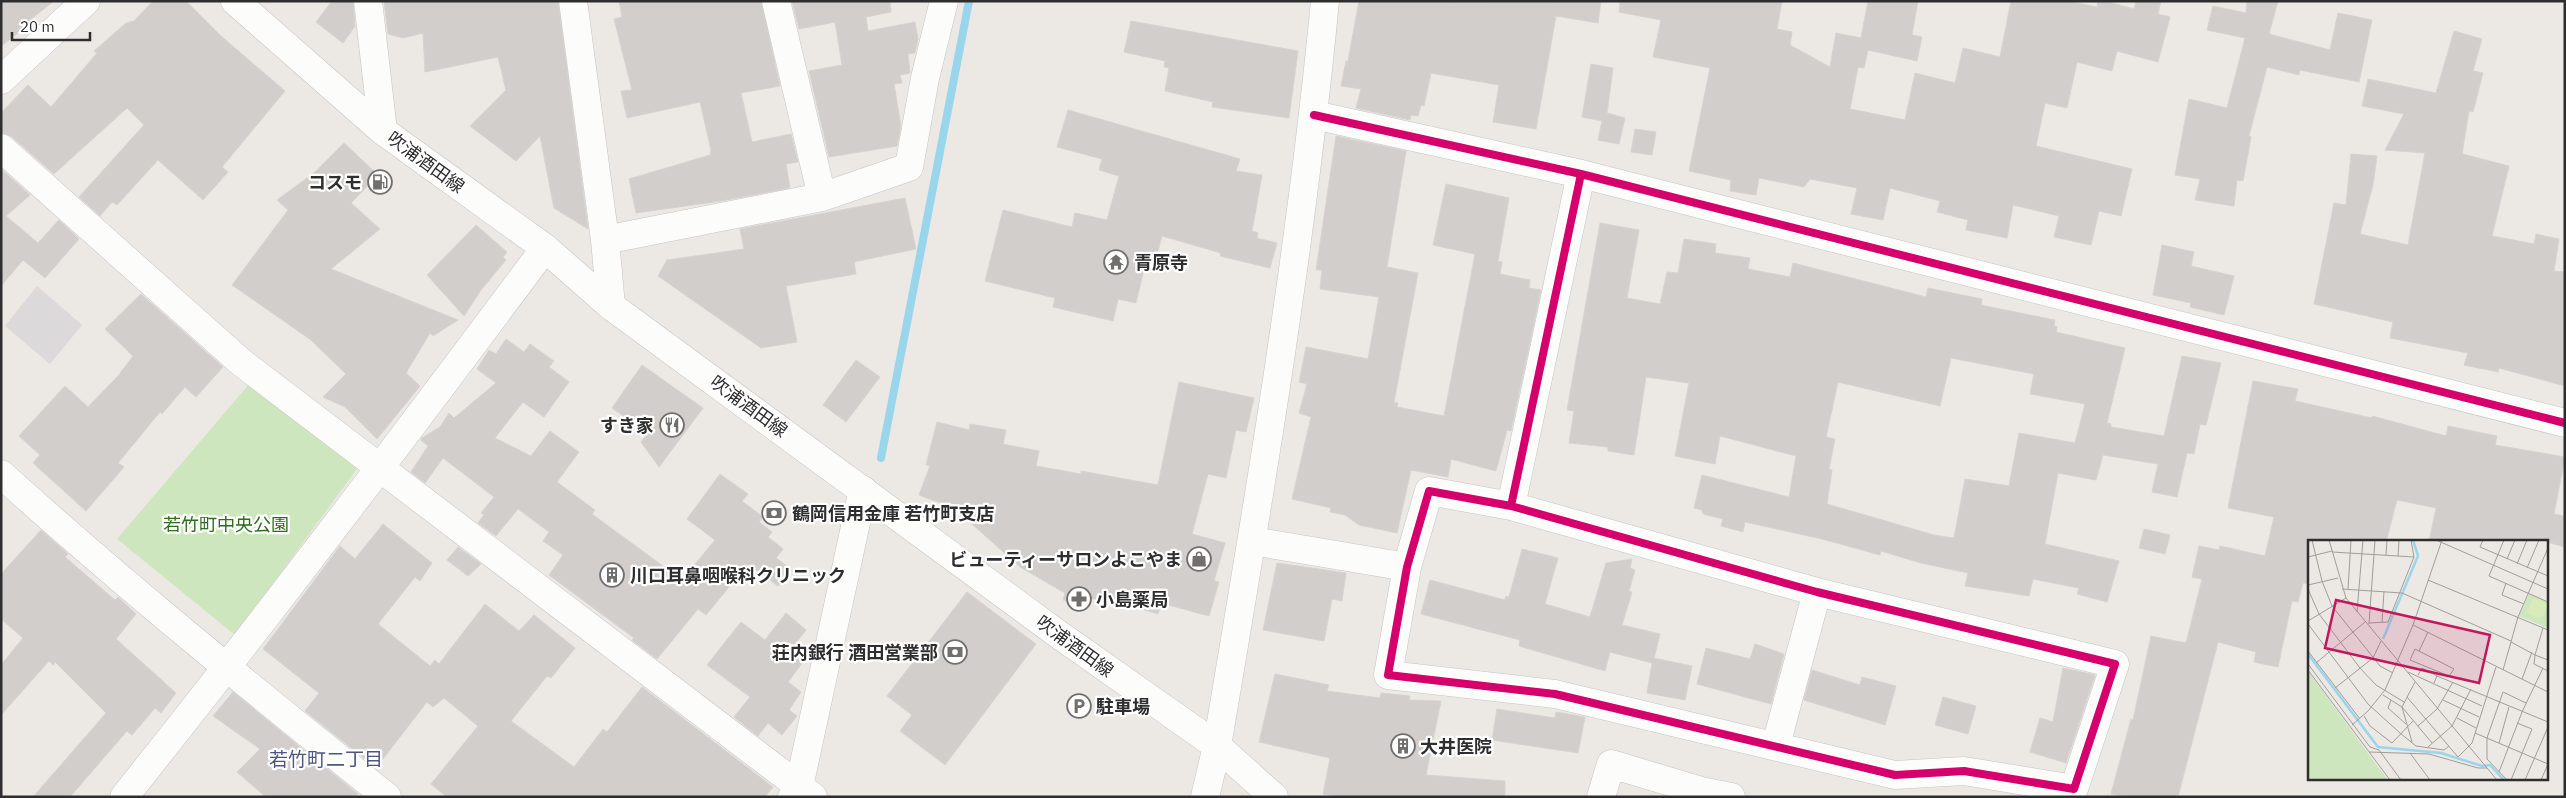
<svg xmlns="http://www.w3.org/2000/svg" width="2566" height="798" font-family="'IBM Plex Sans','Noto Sans JP',sans-serif">
  <rect width="100%" height="100%" fill="#ece8e4"/>
  <!-- industrial -->
  <path fill="#dcd9db" d="M37,286L82,325L50,364L5,326Z"/>
  <!-- green -->
  <path fill="#cee6be" d="M250,383L357,469L235,635L117,539Z"/>
  <g fill="none" stroke-linecap="round" stroke-linejoin="round">
    <!-- stream -->
    <path stroke="#99d6ec" stroke-width="8" d="M881,458L969,1"/>
  </g>
  <!-- building -->
  <path fill="#d1cecb" stroke="#d7d4d0" fill-rule="evenodd" d="M1,1H54L31,19L33,22L1,46Z
    M153,1H186L221,36L285,91L222,167L228,172L203,200L158,160L117,205L112,202L100,216L79,197L144,125L127,108L54,174L11,136L1,133V113L28,85L51,107L97,53L94,51L126,23L134,21Z
    M332,1H353L355,26L343,43L316,22Z
    M384,1H558L588,229L554,208L540,136L516,161L470,126L506,90L498,57L425,72L423,33L403,38L388,34Z
    M619,1H761L780,86L741,93L752,142L791,134L798,162L786,164L790,188L721,201L636,213L629,179L710,155L711,150L700,102L627,118L621,91L632,90L614,19L622,17Z
    M792,1H890L891,12L866,17L868,31L915,22L918,39L915,53L908,54L910,73L900,75L902,83L894,84L901,126L897,146L829,157L809,71L842,65L835,22L799,29Z
    M1359,1L1538,2L1601,1L1598,23L1556,16L1536,129L1493,122L1499,85L1431,73L1424,106L1421,105L1418,116L1411,115L1410,120L1356,108L1361,89L1341,86L1346,61H1348Z
    M1620,1H1782L1777,29L1792,32L1790,45L1830,67L1836,33L1861,38L1868,1H1918L1912,35L1922,37L1917,61L1868,50L1864,68L1858,67L1850,109L1905,120L1915,73L1955,83L1963,48L2000,57L2011,1H2067L2097,7L2098,1H2105L2134,9L2136,1H2161L2158,14L2170,17L2158,62L2117,51L2112,71L2077,62L2067,108L2045,103L2036,146L2132,169L2121,216L2099,211L2091,245L2054,237L2059,216L2013,205L2007,238L1966,230L1968,220L1937,212L1940,201L1890,188L1883,220L1851,214L1857,188L1810,179L1804,187L1759,178L1756,195L1730,191L1731,180L1689,171L1710,68L1653,57L1661,20L1619,12Z
    M2247,1H2278L2269,34L2330,50L2338,13L2372,20L2359,82L2300,70L2299,75L2267,67L2249,136L2251,137L2243,181L2237,180L2234,206L2195,200L2200,179L2175,175L2189,99L2227,108L2245,38L2207,30L2213,6L2246,13Z
    M1131,21L1298,51L1289,118L1212,107L1213,102L1165,91L1169,68L1164,67L1165,61L1124,52Z
    M2454,31L2482,39L2473,71L2483,73L2473,112L2469,111L2462,154L2509,166L2492,236L2534,244L2536,234L2559,239L2554,271L2565,272V386L2499,368L2498,372L2464,365L2468,353L2390,338L2393,322L2314,304L2334,203L2346,205L2351,154L2377,156L2373,185L2360,234L2408,245L2425,153L2385,150L2404,114L2362,106L2368,79L2436,93Z
    M1591,64L1613,68L1607,113L1625,118L1619,144L1598,140L1602,121L1582,117Z
    M1068,110L1240,159L1236,171L1262,175L1252,231L1258,233L1257,238L1277,243L1270,268L1220,256L1221,253L1162,236L1155,263L1146,261L1136,303L1118,299L1113,321L1053,307L1055,298L985,281L1003,210L1072,227L1075,213L1107,220L1119,176L1099,170L1102,159L1057,147Z
    M1635,129L1656,132L1652,155L1631,152Z
    M1336,136L1406,151L1387,267L1418,273L1394,402L1398,403L1397,407L1444,416L1475,254L1433,245L1446,184L1509,198L1498,261L1502,262L1500,274L1530,280L1529,288L1541,290L1511,431L1507,430L1496,471L1451,459L1448,477L1411,470L1397,533L1359,525L1345,515L1330,512L1331,508L1292,499L1311,417L1299,413L1307,384L1299,382L1306,347L1368,359L1379,297L1320,289L1322,270H1316Z
    M344,143L378,175L351,203L380,229L331,269L458,320L433,336L430,333L406,373L420,386L377,439L345,407L323,397L346,374L311,340L232,285L288,210L277,200L315,172Z
    M1,169L30,195L6,216L38,243L59,220L79,239L45,278L23,260L1,286Z
    M905,198L916,249L854,262L856,274L786,286L797,342L761,348L658,276L667,260L744,249L740,229Z
    M1600,223L1639,230L1627,298L1660,304L1667,272L1678,273L1684,239L1716,244L1715,253L1750,258L1748,269L1790,277L1793,263L1926,297L1928,288L1982,299L1981,305L2055,320L2054,326L2057,327L2056,332L2125,348L2107,423L2111,424V427L2164,436L2182,356L2221,363L2206,425L2200,424L2194,454L2187,453L2177,497L2152,492L2158,464L2103,455L2096,480L2058,473L2045,544L2119,561L2107,602L2077,594L2079,588L2033,579L2029,596L1965,586L1968,573L1921,563L1881,551L1880,555L1822,539L1745,522L1743,532L1721,526L1723,519L1703,514L1702,510L1694,508L1702,475L1789,497L1796,456L1720,436L1715,464L1675,456L1689,383L1646,377L1634,455L1608,451V447L1569,443L1574,411L1567,410ZM1951,358L2034,374L2030,394L2085,404L2075,443L2019,433L2009,486L1965,479L1954,538L1934,535L1827,504L1832,470L1829,469L1835,439L1826,437L1838,382L1940,406Z
    M476,225L507,252L503,257L506,260L481,290L464,316L427,275Z
    M2162,245L2194,252L2191,266L2234,276L2224,315L2190,307L2191,303L2153,295Z
    M141,294L223,367L196,397L185,387L162,414L160,412L118,463L124,467L86,511L33,463L40,455L19,436L65,386L88,407L118,376L133,356L105,329Z
    M506,339L524,352L530,344L554,361L549,367L569,382L544,417L523,402L495,438L531,456L550,431L579,452L557,482L595,510L592,514L682,580L715,540L687,519L720,474L748,494L742,501L763,517L759,522L772,532L768,537L783,549L776,558L791,569L778,586L748,564L706,615L698,609L657,659L632,640L634,638L549,575L563,555L543,541L549,532L518,509L496,536L478,523L484,515L481,513L494,497L443,458L425,483L411,472L428,446L421,440L422,438L440,427L449,413L454,418L496,383L477,369L489,350L496,354Z
    M856,360L880,377L846,422L823,405Z
    M642,365L703,408L659,467L641,442L648,433L612,408Z
    M2253,381L2298,389L2295,401L2372,418V416L2446,436L2448,426L2497,436L2495,445L2565,457L2554,514L2565,516V547L2547,542H2429L2436,508L2397,500L2386,542H2310V584L2303,583L2298,602L2292,601L2278,667L2254,662L2256,652L2218,642L2178,797H2124L2111,794L2131,719L2133,720L2151,636L2186,643L2202,579L2192,577L2199,546L2219,550L2220,546L2265,556L2274,517L2228,508Z
    M1179,382L1254,398L1246,432L1236,430L1226,478L1208,474L1192,534L1225,543L1214,581L1219,582L1209,616L1161,603L1158,614L1123,603L1087,598L1086,604L1063,600L1065,593L1020,567L954,508L919,495L930,466L926,465L937,422L969,430L970,424L1006,430L1003,444L1039,451L1036,466L1081,474V471L1158,485Z
    M383,524L432,563L420,581L415,577L378,624L430,666L435,660L439,664L485,604L519,631L534,615L575,648L551,678L547,676L511,721L574,767L603,729L607,732L642,687L773,787L765,797H447L431,784L478,726L444,698L433,707L427,702L376,768L305,711L319,693L263,649L340,546L355,559Z
    M2144,529L2170,535L2165,554L2139,548Z
    M41,530L68,554L65,557L115,600L118,597L136,614L116,639L176,693L161,713L155,708L132,735L127,731L70,797H33L106,713L55,662L53,665L49,661L1,715V665L23,638L1,619V574Z
    M458,547L481,564L468,576L447,560Z
    M1522,549L1558,558L1545,604L1590,617L1606,563L1632,559L1630,568L1635,570L1629,591L1632,592L1622,625L1660,634L1654,658L1692,666L1685,700L1647,693L1652,663L1610,652L1605,671L1519,646L1520,640L1421,614L1430,580L1505,600L1506,596L1509,597Z
    M1277,563L1346,573L1342,601L1332,599L1324,641L1263,630Z
    M967,592L1036,644L945,765L900,731L912,715L887,696Z
    M786,613L806,630L789,652L803,662L788,682L801,692L789,710L797,716L782,735L768,723L758,736L734,717L750,697L707,665L741,622L765,640Z
    M1755,644L1784,654L1771,704L1697,684L1706,648L1750,659Z
    M2063,668L2095,675L2066,763L2030,752L2040,718L2053,722Z
    M1812,670L1860,685L1862,677L1896,686L1885,725L1804,700Z
    M1275,674L1329,685L1327,691L1380,698L1381,693L1410,696L1409,700L1441,701L1426,775L1505,781V797H1339L1323,794L1330,758L1259,742Z
    M233,692L358,794L355,797H266L237,772L260,749L213,716Z
    M1943,697L1976,706L1968,734L1935,725Z
    M1497,709L1555,718L1556,712L1585,717L1578,753L1492,740Z"/>
  <g fill="none" stroke-linecap="round" stroke-linejoin="round">
    <!-- minor casing -->
    <g stroke="#c5c4c5" stroke-width="29">
      <path id="minor" d="M368,1L383,131
        M573,1L605,240L611,306
        M776,1L822,197
        M1314,115L1581,174L2565,423
        M1,148L242,363L813,797
        M605,240L822,197L909,167L925,78L944,1
        M1,474C126,587 256,692 387,797
        M1511,506L1817,592L2115,664L2074,789L1964,771L1895,775L1555,694L1388,675L1407,567L1429,491L1511,506L1581,174
        M1252,541L1407,567
        M1776,745L1817,592
        M124,797C268,617 407,433 545,248
        M792,797L799,787L863,490
        M1205,797L1217,746
        M1601,797L1611,764L1701,791L1731,797"/>
    </g>
    <!-- tertiary casing -->
    <g stroke="#c5c4c5" stroke-width="29">
      <path id="tertiary" d="M1,80L86,1
        M1217,746C1259,499 1301,251 1325,1"/>
    </g>
    <!-- secondary casing -->
    <g stroke="#c5c4c5" stroke-width="29">
      <path id="secondary" d="M235,1L383,131L545,248L611,306L1058,634L1217,746L1274,797"/>
    </g>
    <!-- minor -->
    <use href="#minor" stroke="#fcfcfb" stroke-width="28"/>
    <!-- tertiary -->
    <use href="#tertiary" stroke="#fcfcfb" stroke-width="28"/>
    <!-- secondary -->
    <use href="#secondary" stroke="#fcfcfb" stroke-width="28"/>
    <!-- cycleway casing -->
    <g stroke="#fff" stroke-width="11">
      <path id="cycleway" d="M1314,115L1581,174L2565,423
        M1511,506L1817,592L2115,664L2074,789L1964,771L1895,775L1555,694L1388,675L1407,567L1429,491L1511,506L1581,174"/>
    </g>
    <!-- cycleway -->
    <use href="#cycleway" stroke="#d6006c" stroke-width="8"/>
  </g>
  <!-- icons -->
  <defs>
    <g id="fuel-ring" transform="scale(1.25)"><circle r="9.5" fill="#fff" stroke="#706f6e" stroke-width="1.5"/><path d="M-5.5-6h7V0h2V4h1.3V-2.5L3-4.5l.8-.8L6-3V5H2.5V1h-1V6h-7ZM-4.2-4.7v3.2H.2V-4.7Z" fill="#706f6e"/></g>
    <g id="temple-ring" transform="scale(1.25)"><circle r="9.5" fill="#fff" stroke="#706f6e" stroke-width="1.5"/><path d="M0-6L5-2H3V0L6.5 2.5H4V6H1.5V3h-3V6H-4V2.5H-6.5L-3 0V-2H-5Z" fill="#706f6e"/></g>
    <g id="restaurant-ring" transform="scale(1.25)"><circle r="9.5" fill="#fff" stroke="#706f6e" stroke-width="1.5"/><path d="M-5-6h1v4h1v-4h1v4h1v-4h1v5L-1.5 .5V6h-2V.5L-5-1ZM5-6V6H3V1.5H1.5Q1.5-4 5-6Z" fill="#706f6e"/></g>
    <g id="bank-ring" transform="scale(1.25)"><circle r="9.5" fill="#fff" stroke="#706f6e" stroke-width="1.5"/><path d="M-6-4H6V4H-6ZM0-2.3a2.3 2.3 0 1 0 0 4.6a2.3 2.3 0 1 0 0-4.6Z" fill="#706f6e"/></g>
    <g id="shop-ring" transform="scale(1.25)"><circle r="9.5" fill="#fff" stroke="#706f6e" stroke-width="1.5"/><path d="M-5-2.5h2.3a2.7 3.5 0 0 1 5.4 0H5L5.5 6h-11ZM-1.5-2.5h3a1.5 2.3 0 0 0-3 0Z" fill="#706f6e"/></g>
    <g id="building-ring" transform="scale(1.25)"><circle r="9.5" fill="#fff" stroke="#706f6e" stroke-width="1.5"/><path d="M-4-6H4V6H1V3H-1V6H-4ZM-2.5-4.3h1.7v1.8h-1.7ZM.8-4.3h1.7v1.8H.8ZM-2.5-1h1.7V.8h-1.7ZM.8-1h1.7V.8H.8Z" fill="#706f6e"/></g>
    <g id="pharmacy-ring" transform="scale(1.25)"><circle r="9.5" fill="#fff" stroke="#706f6e" stroke-width="1.5"/><path d="M-2-6h4v4h4v4h-4v4h-4v-4h-4v-4h4Z" fill="#706f6e"/></g>
    <g id="parking-ring" transform="scale(1.25)"><circle r="9.5" fill="#fff" stroke="#706f6e" stroke-width="1.5"/><path d="M-3.5-5.5H1a3.5 3.5 0 0 1 0 7H-1V5.5H-3.5ZM-1-3.4V-.6H.8a1.4 1.4 0 0 0 0-2.8Z" fill="#706f6e"/></g>
  </defs>
  <g fill-rule="evenodd">
    <use href="#fuel-ring" x="380" y="182"/>
    <use href="#temple-ring" x="1116" y="262"/>
    <use href="#restaurant-ring" x="672" y="425"/>
    <use href="#bank-ring" x="774" y="513"/>
    <use href="#shop-ring" x="1199" y="559"/>
    <use href="#building-ring" x="612" y="575"/>
    <use href="#pharmacy-ring" x="1079" y="599"/>
    <use href="#bank-ring" x="955" y="652"/>
    <use href="#parking-ring" x="1079" y="706"/>
    <use href="#building-ring" x="1403" y="746"/>
  </g>
  <g text-anchor="middle" dominant-baseline="central" stroke-width="4.5" stroke-linejoin="round" paint-order="stroke">
    <!-- street labels -->
    <g font-size="18" fill="#2e2e2e" stroke="#fff">
      <text transform="translate(426 162) rotate(36)">吹浦酒田線</text>
      <text transform="translate(749 406) rotate(36)">吹浦酒田線</text>
      <text transform="translate(1075 646) rotate(36)">吹浦酒田線</text>
    </g>
    <!-- poi labels -->
    <g font-size="18" font-weight="bold" fill="#2e2e2e" stroke="#fff" text-anchor="start">
      <text x="362" y="182" text-anchor="end">コスモ</text>
      <text x="1134" y="262">青原寺</text>
      <text x="654" y="425" text-anchor="end">すき家</text>
      <text x="792" y="513">鶴岡信用金庫 若竹町支店</text>
      <text x="1182" y="559" text-anchor="end">ビューティーサロンよこやま</text>
      <text x="630" y="575">川口耳鼻咽喉科クリニック</text>
      <text x="1096" y="599">小島薬局</text>
      <text x="938" y="652" text-anchor="end">荘内銀行 酒田営業部</text>
      <text x="1096" y="706">駐車場</text>
      <text x="1420" y="746">大井医院</text>
    </g>
    <!-- park labels -->
    <g font-size="18" fill="#2c6e1b" stroke="#fff">
      <text x="226" y="524">若竹町中央公園</text>
    </g>
    <!-- neighbourhood labels -->
    <g font-size="19" fill="#4d5680" stroke="#fff">
      <text x="326" y="759">若竹町二丁目</text>
    </g>
  </g>
  <!-- overview -->
  <g transform="translate(2308 540)">
    <rect width="240" height="240" fill="#ece8e4"/>
    <path d="M221,54L240,62V88L211,76ZM0,131L67,223L80,240H0Z" fill="#cee6be"/>
    <path d="M225,58L240,64L235,76L230,78L219,73Z" fill="#d9eabb"/>
    <path fill="none" stroke="#99d6ec" stroke-width="2.5" d="M75,99L110,16L105,0M0,114L70,207L133,213L174,226L182,225L196,240"/>
    <path fill="none" stroke="#a09e9b" stroke-width="1" d="M4,0L14,41L24,66L72,126L85,133M21,0L38,58L189,240M128,0L240,49M175,0L172,7L240,36M196,0L181,36L240,62M24,12L106,17M78,15L79,0M90,16L91,0M0,17L24,11M199,19L207,0M209,24L219,0M219,28L231,0M120,40L240,90M198,43L194,55L216,64M0,45L30,38M0,49L11,74L52,128L68,145L96,162M34,49L94,53L203,101M40,49L43,0M49,72L55,0M0,81L38,58M61,83L80,82L106,17L103,0M74,83L76,51M0,84L60,164L92,193L108,206L136,210L141,206M61,84L67,0M105,85L240,152M235,88L227,115L240,120M203,102L227,115L226,124L240,131M0,111L52,179M111,111L146,129L141,136L102,120L107,109L111,111L120,92M8,123L57,82M0,124L62,207L71,210L93,240M0,130L82,240M195,130L210,77L240,8M100,132L174,166M110,135L114,128L129,136M214,139L224,112M126,143L129,136L240,182M27,148L65,118L73,101M75,155L94,167L124,203M99,157L150,217L164,203L188,127M83,160L80,168L98,184M135,160L171,177M56,176L62,186L84,203L105,181M149,178L168,188M44,185L60,171L77,150L105,85L134,0M110,186L129,169L145,142M167,193L240,224M104,202L94,167L107,142M191,203L201,167M120,207L144,186L163,149M61,212L121,214L170,228H179M102,213L122,240M191,232L214,172L235,128M199,240L179,219V198L195,152L218,163M203,240L224,189L209,183M217,240L240,187M233,240L240,224"/>
    <path fill="#c2185b" fill-opacity="0.15" stroke="#c2185b" stroke-width="2.5" d="M28,60L182,95L171,143L17,108Z"/>
    <rect width="240" height="240" fill="none" stroke="#2e2e2e" stroke-width="2.5"/>
  </g>
  <!-- border -->
  <rect width="2566" height="798" fill="none" stroke="#2e2e2e" stroke-width="5"/>
  <!-- scale -->
  <path d="M12 32v8h78v-8" fill="none" stroke="#2e2e2e" stroke-width="2.5"/>
  <text x="20" y="32" font-size="15" fill="#2e2e2e" stroke="#ffffff" stroke-width="4" paint-order="stroke">20 m</text>
</svg>
